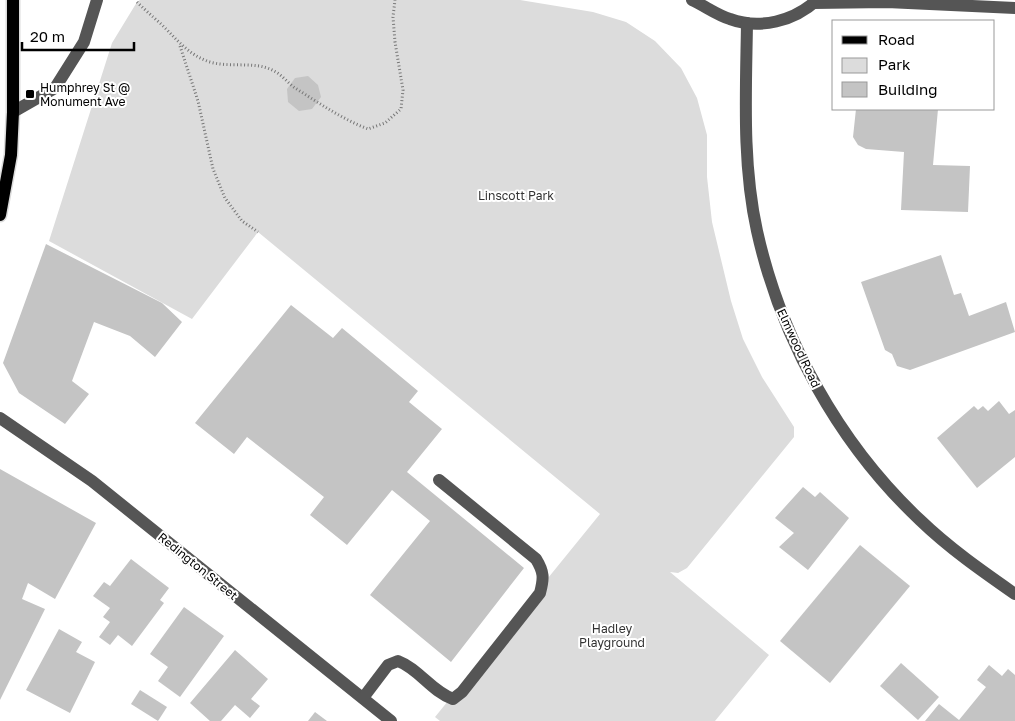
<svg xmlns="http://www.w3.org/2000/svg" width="1015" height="721" font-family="'Golos Text',sans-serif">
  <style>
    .green { fill: #dcdcdc }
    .building { fill: #c4c4c4 }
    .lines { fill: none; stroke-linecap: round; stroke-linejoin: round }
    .major-casing { stroke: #dbdbdb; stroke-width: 15 }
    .path { stroke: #777; stroke-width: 3; stroke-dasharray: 1 2.5; stroke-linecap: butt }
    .minor { stroke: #555; stroke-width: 12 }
    .major { stroke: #000; stroke-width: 12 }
    .poi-dot { fill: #000; stroke: #fff; stroke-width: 2 }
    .labels { text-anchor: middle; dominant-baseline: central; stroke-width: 4; stroke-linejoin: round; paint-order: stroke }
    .poi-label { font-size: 12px; fill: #000; stroke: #fff; text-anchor: start }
    .park-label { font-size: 12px; fill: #333; stroke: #fff }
    .street-label { font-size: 12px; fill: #000; stroke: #fff }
  </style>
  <rect width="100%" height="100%" fill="#fff"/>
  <path class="green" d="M 140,0 L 520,0 L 593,12 L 626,22 L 655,41 L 681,68 L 697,98 L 707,135 L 707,177 L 712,222 L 731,301 L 743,339 L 762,377 L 794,427 L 794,437 L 687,568 L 678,573 L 670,572 L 769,655 L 715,721 L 440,721 L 435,717 L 600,514 L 258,232 L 192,319 L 49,241 L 112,43 L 137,2 Z"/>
  <g class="building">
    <path d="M 308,76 L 318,85 L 321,97 L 312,109 L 299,111 L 288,102 L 287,89 L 295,78 Z"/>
    <path d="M 856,109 L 938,109 L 933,165 L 970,166 L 968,212 L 901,210 L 904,152 L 866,149 L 858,145 L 853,137 Z"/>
    <path d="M 46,244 L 162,303 L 182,322 L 155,357 L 130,336 L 94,322 L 72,381 L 89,394 L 65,424 L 19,393 L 3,363 Z"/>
    <path d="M 941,255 L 954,295 L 961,293 L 969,316 L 1006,302 L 1015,332 L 910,370 L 897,366 L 892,354 L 885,350 L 861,282 Z"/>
    <path d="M 291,305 L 333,338 L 342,328 L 418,391 L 409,402 L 442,429 L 407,472 L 524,568 L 451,662 L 370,595 L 430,521 L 392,490 L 347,545 L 310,515 L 324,497 L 247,437 L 234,454 L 195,423 Z"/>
    <path d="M 999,401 L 1009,414 L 1015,410 L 1015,457 L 977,488 L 937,438 L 974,406 L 978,410 L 983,406 L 988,411 Z"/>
    <path d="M 0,469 L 96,523 L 55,599 L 28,583 L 22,599 L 45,609 L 0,700 Z"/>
    <path d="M 803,487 L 815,497 L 820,492 L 849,518 L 808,570 L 779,547 L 794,533 L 775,518 Z"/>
    <path d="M 860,545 L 910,586 L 830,683 L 780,641 Z"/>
    <path d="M 131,559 L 169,588 L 160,600 L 164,603 L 132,646 L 118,635 L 110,645 L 99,637 L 110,622 L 103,617 L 110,608 L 93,596 L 104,582 L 110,586 Z"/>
    <path d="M 184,607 L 224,636 L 180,697 L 158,681 L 168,667 L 150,654 Z"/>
    <path d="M 59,629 L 82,642 L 76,652 L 95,662 L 70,713 L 26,690 Z"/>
    <path d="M 235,650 L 268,679 L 251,699 L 260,706 L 250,718 L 235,705 L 221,721 L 210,721 L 190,703 Z"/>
    <path d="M 901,663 L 939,697 L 918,720 L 880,686 Z"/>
    <path d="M 989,665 L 1002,676 L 1008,669 L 1015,675 L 1015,721 L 925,721 L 939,704 L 959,720 L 986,687 L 977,680 Z"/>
    <path d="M 140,690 L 167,707 L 158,721 L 131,704 Z"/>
    <path d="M 315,712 L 327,721 L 308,721 Z"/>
  </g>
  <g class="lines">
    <g class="major-casing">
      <path id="major" d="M 0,215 L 11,155 L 13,112 L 13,0"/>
    </g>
    <g class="path">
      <path d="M 137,2 C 144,9 152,16 160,23 C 175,37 186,53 207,61 C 228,69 255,60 274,71 C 282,75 288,83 295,88 C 319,103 342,119 368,129 L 385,123 L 401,109 L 403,90 L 395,42 L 393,17 L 395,0"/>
      <path d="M 180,46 L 198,101 L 213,169 L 225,198 L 242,221 L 258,232"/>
    </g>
    <g class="minor">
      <path d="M 692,0 C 705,6 717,15 730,19 C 760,30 794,21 817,0"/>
      <path d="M 813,3 L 887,2 L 1015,8"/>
      <path d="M 747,23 C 746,92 742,163 757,231 C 781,339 839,444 920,520 C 949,548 982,571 1015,594"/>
      <path d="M 13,112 L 55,88 L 84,42 L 97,0"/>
      <path d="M 0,418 L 92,481 L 391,721"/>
      <path d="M 363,698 L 388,665 L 398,661 C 419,669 431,691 453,699 L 462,692 L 540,593 C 544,578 544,572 536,559 L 439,480"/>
    </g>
    <use href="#major" class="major"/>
  </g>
  <rect class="poi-dot" x="25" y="89" width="10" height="10" rx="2.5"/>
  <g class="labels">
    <g class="poi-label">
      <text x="40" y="87">Humphrey St @<tspan x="40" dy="14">Monument Ave</tspan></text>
    </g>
    <g class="park-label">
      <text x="516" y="195">Linscott Park</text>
      <text x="612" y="628">Hadley<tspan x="612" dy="14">Playground</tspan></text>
    </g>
    <g class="street-label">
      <text transform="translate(799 348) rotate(65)">Elmwood Road</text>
      <text transform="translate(198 566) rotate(39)">Redington Street</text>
    </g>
  </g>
  <rect x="832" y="20" width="162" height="90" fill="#ffffff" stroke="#999999"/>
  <rect x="842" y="36" width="25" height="8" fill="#000000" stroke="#999999"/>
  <text x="878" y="45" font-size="15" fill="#000000">Road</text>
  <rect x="842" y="58" width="25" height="15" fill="#dcdcdc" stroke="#999999"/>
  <text x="878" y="70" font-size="15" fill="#000000">Park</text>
  <rect x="842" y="82" width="25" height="15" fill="#c4c4c4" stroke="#999999"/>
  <text x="878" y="95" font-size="15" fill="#000000">Building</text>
  <path d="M22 42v8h112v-8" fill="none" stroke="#000000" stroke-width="2.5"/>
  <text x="30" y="42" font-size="15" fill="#000000" stroke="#ffffff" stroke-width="4" paint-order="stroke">20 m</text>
</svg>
